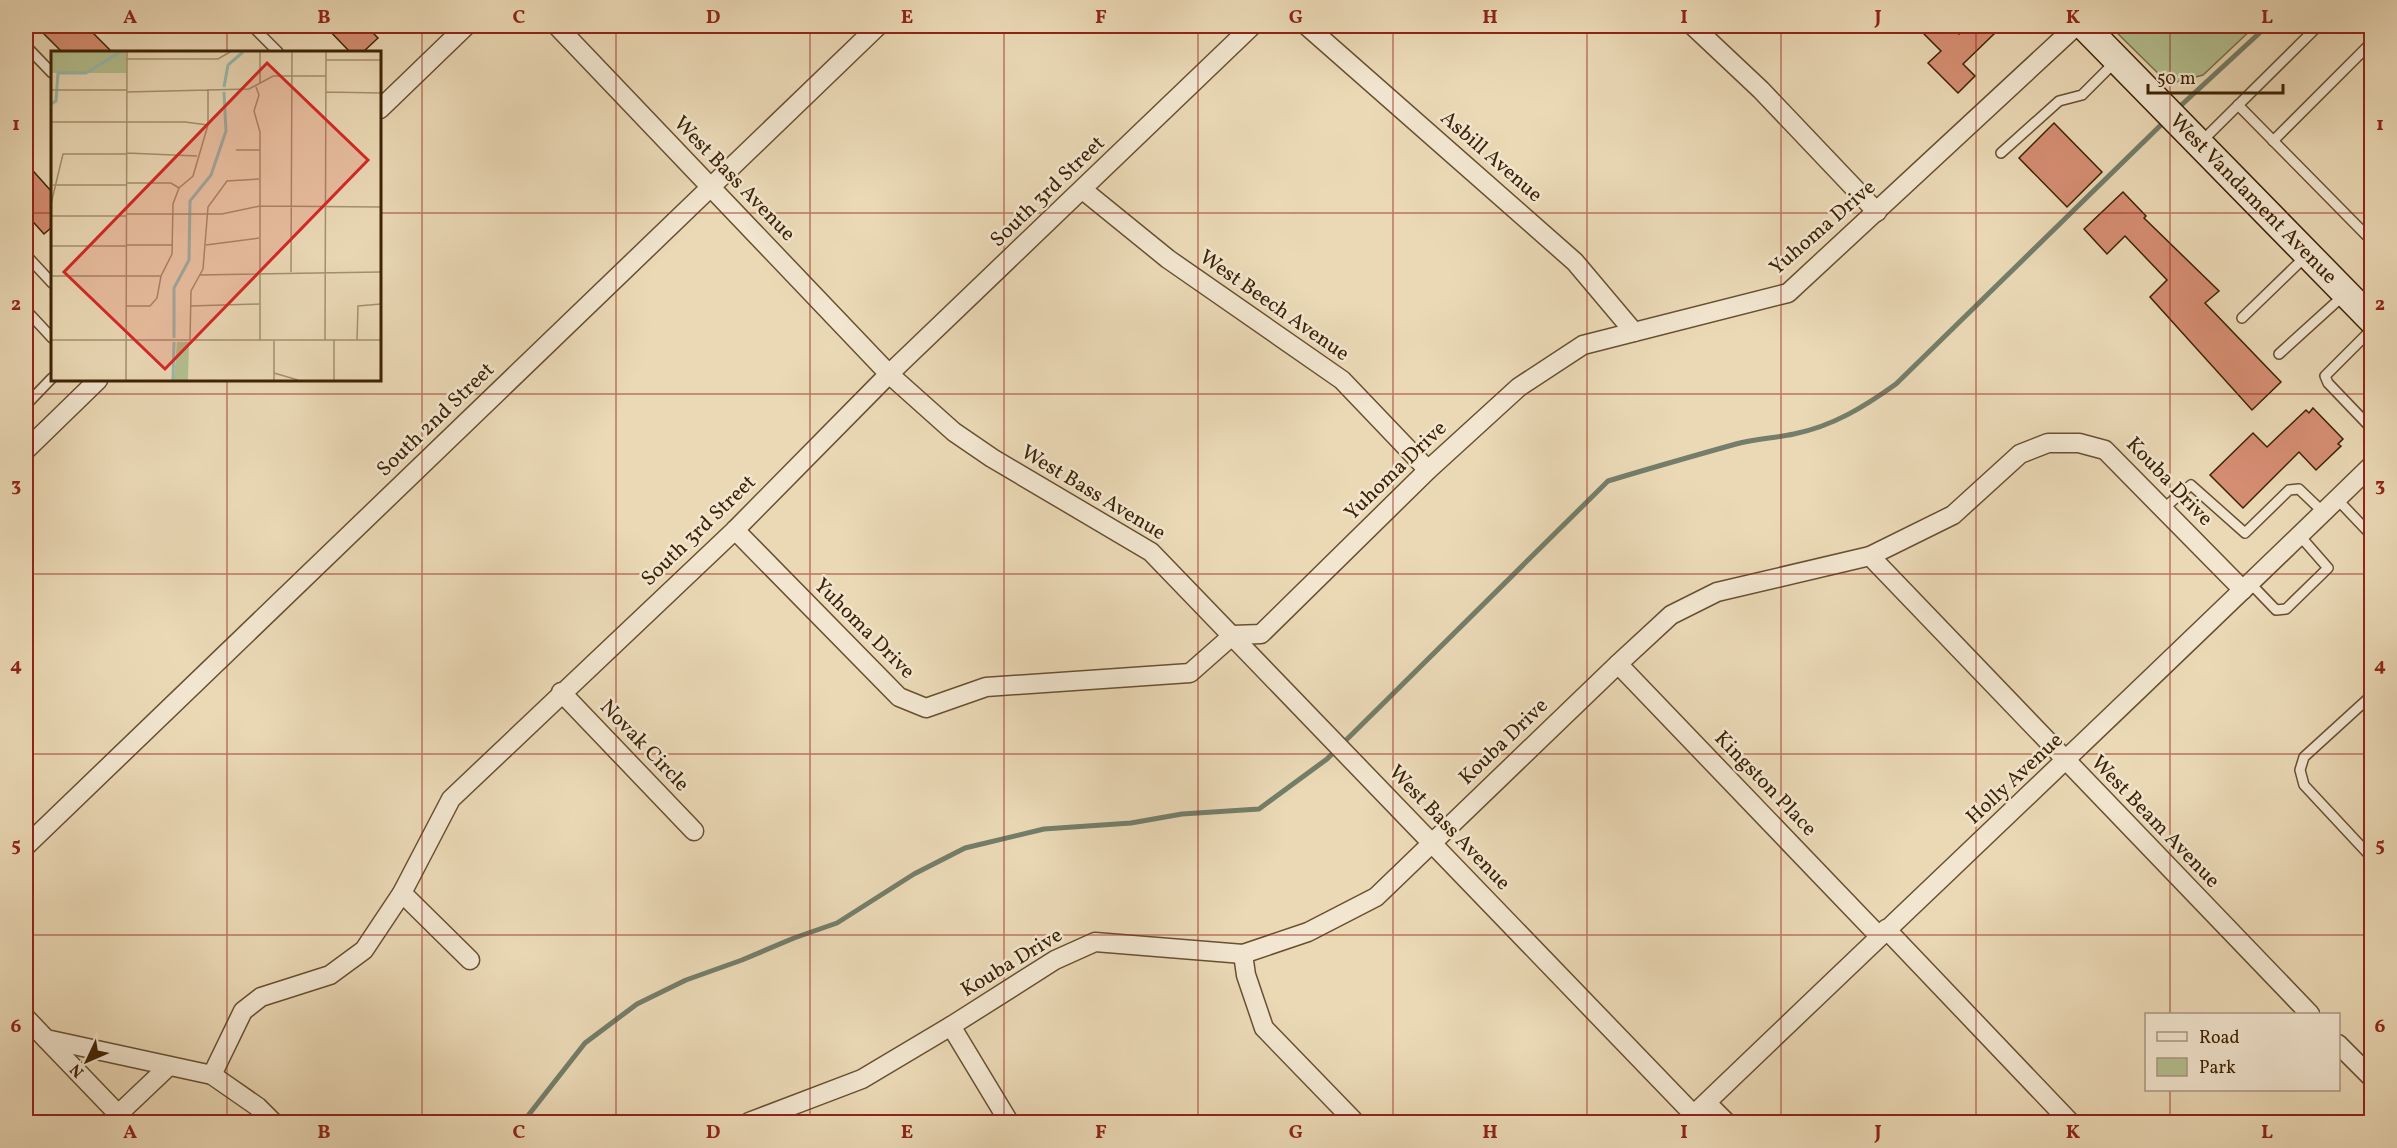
<svg xmlns="http://www.w3.org/2000/svg" width="2397" height="1148" font-family="Vollkorn,serif">
  <style>
    .green { fill: #b4c090; stroke: #78724a; stroke-width: 1.5 }
    .lines { fill: none; stroke-linecap: round; stroke-linejoin: round }
    .stream { stroke: #747e6a; stroke-width: 5 }
    .building { fill: #d68e73; stroke: #3d2305; stroke-width: 1.5 }
    .lane-casing { stroke: #685031; stroke-width: 12 }
    .street-casing { stroke: #685031; stroke-width: 21 }
    .secondary-casing { stroke: #3d2305; stroke-width: 30 }
    .lane { stroke: #f2e6d0; stroke-width: 9 }
    .street { stroke: #f2e6d0; stroke-width: 18 }
    .secondary { stroke: #f2e6d0; stroke-width: 27 }
    .grid { fill: none; stroke: #8f2418; stroke-width: 1.5; stroke-opacity: 0.55 }
    .labels { text-anchor: middle; dominant-baseline: central; stroke-width: 5; stroke-linejoin: round; paint-order: stroke }
    .street-label { font-size: 21px; fill: #3d2305; stroke: #f2e6d0 }
    .inset-river { fill: none; stroke: #98baae; stroke-width: 3 }
    .inset-road { fill: none; stroke: #a5906f; stroke-width: 1.5 }
    .view { fill: #d62828; fill-opacity: 0.15; stroke: #d62828; stroke-width: 3 }
    .inset-edge { fill: none; stroke: #3d2305; stroke-width: 3 }
    .neatline { fill: none; stroke: #8f2418; stroke-width: 2 }
    .grid-label { font-size: 20px; text-anchor: middle; font-weight: bold; fill: #8f2418 }
  </style>
  <rect width="100%" height="100%" fill="#ebd9b6"/>
  <filter id="stains"><feTurbulence type="fractalNoise" baseFrequency=".00333" numOctaves="4"/><feColorMatrix values="0 0 0 0 .2 0 0 0 0 .09 0 0 0 0 .02 0 0 0 .5 -.17"/></filter>
  <radialGradient id="worn" r=".72"><stop offset=".6" stop-color="#630" stop-opacity="0"/><stop offset="1" stop-color="#630" stop-opacity=".3"/></radialGradient>
  <path class="green" d="M 2110,26 L 2255,26 L 2203,75 L 2169,84 Z"/>
  <g class="lines">
    <g class="stream">
      <path d="M 2176,110 L 2267,26"/>
      <path d="M 523,1122 L 585,1043 L 637,1004 L 686,980 L 742,960 L 794,938 L 837,923 L 914,874 L 965,848 L 1044,829 L 1131,823 L 1182,814 L 1259,809 L 1327,759 L 1608,481 C 1651,468 1693,456 1736,444 C 1755,439 1775,438 1794,434 C 1833,426 1864,407 1896,384 L 2165,121"/>
    </g>
  </g>
  <g class="building">
    <path d="M 36,26 L 86,26 L 112,52 L 62,52 Z"/>
    <path d="M 325,26 L 382,26 L 374,34 L 378,38 L 363,52 L 350,52 Z"/>
    <path d="M 1916,26 L 1950,26 L 1959,34 L 1967,26 L 1988,26 L 1995,33 L 1963,64 L 1975,76 L 1958,93 L 1928,63 L 1941,51 Z"/>
    <path d="M 2054,123 L 2102,172 L 2067,207 L 2019,158 Z"/>
    <path d="M 26,163 L 52,192 L 52,227 L 44,234 L 26,214 Z"/>
    <path d="M 2123,192 L 2146,216 L 2144,218 L 2219,291 L 2205,303 L 2281,382 L 2252,410 L 2150,297 L 2167,280 L 2125,236 L 2107,254 L 2084,229 Z"/>
    <path d="M 2313,408 L 2343,439 L 2338,444 L 2341,446 L 2316,470 L 2299,452 L 2243,508 L 2210,475 L 2253,433 L 2267,447 L 2306,410 L 2309,413 Z"/>
  </g>
  <g class="lines">
    <g class="lane-casing">
      <g id="lane">
        <path d="M 252,26 L 278,52"/>
        <path d="M 26,46 L 52,73"/>
        <path d="M 2238,105 L 2372,241"/>
        <path d="M 2273,141 L 2372,42"/>
        <path d="M 2201,142 L 2318,26"/>
        <path d="M 2001,153 L 2059,101 L 2082,95 L 2116,61"/>
        <path d="M 26,255 L 52,283"/>
        <path d="M 26,310 L 52,338"/>
        <path d="M 2242,318 L 2306,256"/>
        <path d="M 2372,329 L 2325,376 L 2328,383 L 2372,429"/>
        <path d="M 2279,354 L 2344,295"/>
        <path d="M 26,405 L 52,378"/>
        <path d="M 2337,499 L 2372,536"/>
        <path d="M 2163,509 L 2191,485 L 2245,533 L 2289,490 L 2299,489 L 2323,512"/>
        <path d="M 2250,583 L 2276,610 L 2286,609 L 2328,568 L 2300,536"/>
        <path d="M 2372,695 L 2304,757 L 2300,770 L 2304,785 L 2372,858"/>
      </g>
    </g>
    <g class="street-casing">
      <g id="street">
        <path d="M 557,26 L 889,374 L 954,432 L 992,458 L 1151,552 L 1694,1115"/>
        <path d="M 1307,26 L 1575,262 L 1634,332"/>
        <path d="M 1693,26 L 1761,90 L 1877,212"/>
        <path d="M 380,109 L 466,26"/>
        <path d="M 1083,190 L 1168,259 L 1342,380 L 1428,470"/>
        <path d="M 26,450 L 98,380"/>
        <path d="M 735,530 L 899,697 L 926,708 L 986,687 L 1190,673 L 1233,635 L 1261,634 L 1428,470 L 1519,387 L 1583,345 L 1788,293 L 2076,26"/>
        <path d="M 1870,556 L 2310,1014"/>
        <path d="M 1618,664 L 1879,936"/>
        <path d="M 561,692 L 694,831"/>
        <path d="M 26,846 L 878,26"/>
        <path d="M 402,893 L 470,960"/>
        <path d="M 1886,929 L 2070,1122"/>
        <path d="M 1243,954 L 1246,975 L 1264,1028 L 1355,1122"/>
        <path d="M 26,1018 L 46,1039 L 212,1075 L 258,1107 L 273,1122"/>
        <path d="M 951,1026 L 1009,1122"/>
        <path d="M 46,1039 L 119,1115"/>
        <path d="M 2338,1044 L 2372,1078"/>
        <path d="M 212,1075 L 243,1011 L 261,997 L 330,975 L 364,950 L 402,893 L 451,799 L 735,530 L 889,374 L 1252,26"/>
        <path d="M 1707,1103 L 1726,1122"/>
        <path d="M 110,1122 L 169,1066"/>
        <path d="M 749,1122 L 862,1079 L 951,1026 L 1055,960 L 1095,942 L 1243,954 L 1308,932 L 1376,897 L 1618,664 L 1671,615 L 1717,592 L 1870,556 L 1953,515 L 2020,454 L 2048,443 L 2079,443 L 2105,450 L 2243,590"/>
        <path d="M 1686,1122 C 1914,903 2145,686 2372,465"/>
      </g>
    </g>
    <g class="secondary-casing">
      <g id="secondary">
        <path id="s1" d="M 2084,26 L 2372,320"/>
      </g>
    </g>
    <use href="#lane" class="lane"/>
    <use href="#street" class="street"/>
    <use href="#secondary" class="secondary"/>
  </g>
  <path class="grid" d="M 227,26 L 227,52M 422,26 L 422,1122M 616,26 L 616,1122M 810,26 L 810,1122M 1004,26 L 1004,1122M 1198,26 L 1198,1122M 1393,26 L 1393,1122M 1587,26 L 1587,1122M 1781,26 L 1781,1122M 1976,26 L 1976,1122M 2170,26 L 2170,1014M 26,213 L 52,213M 380,213 L 2372,213M 227,380 L 227,1122M 26,394 L 2372,394M 26,574 L 2372,574M 26,754 L 2372,754M 26,935 L 2372,935M 2170,1090 L 2170,1122"/>
  <g class="labels">
    <g class="street-label">
      <text transform="translate(1491 157) rotate(41)">Asbill Avenue</text>
      <text transform="translate(734 179) rotate(46)">West Bass Avenue</text>
      <text transform="translate(1048 192) rotate(-44)">South 3rd Street</text>
      <text stroke="none"><textPath href="#s1" startOffset="242">West Vandament Avenue</textPath></text>
      <text transform="translate(1823 228) rotate(-41)">Yuhoma Drive</text>
      <text transform="translate(1274 306) rotate(35)">West Beech Avenue</text>
      <text transform="translate(436 420) rotate(-44)">South 2nd Street</text>
      <text transform="translate(1396 471) rotate(-44)">Yuhoma Drive</text>
      <text transform="translate(2169 482) rotate(46)">Kouba Drive</text>
      <text transform="translate(1093 493) rotate(31)">West Bass Avenue</text>
      <text transform="translate(699 531) rotate(-44)">South 3rd Street</text>
      <text transform="translate(864 629) rotate(45)">Yuhoma Drive</text>
      <text transform="translate(1504 742) rotate(-44)">Kouba Drive</text>
      <text transform="translate(644 746) rotate(46)">Novak Circle</text>
      <text transform="translate(2015 779) rotate(-43)">Holly Avenue</text>
      <text transform="translate(1765 784) rotate(46)">Kingston Place</text>
      <text transform="translate(2155 822) rotate(46)">West Beam Avenue</text>
      <text transform="translate(1449 828) rotate(46)">West Bass Avenue</text>
      <text transform="translate(1012 963) rotate(-31)">Kouba Drive</text>
    </g>
  </g>
  <g transform="translate(51 51)">
    <rect width="330" height="330" fill="#ebd9b6"/>
    <path d="M 0,1 L 75,1 L 75,22 L 0,22 ZM 126,291 L 138,291 L 137,329 L 123,329 Z" fill="#b4c090"/>
    <path class="inset-river" d="M 173,36 L 177,14 L 192,1M 0,53 L 5,50 L 7,22 L 35,22 L 69,1M 123,287 L 123,237 L 138,209 L 139,150 L 160,124 L 175,80 L 173,41M 122,329 L 123,291"/>
    <path class="inset-road" d="M 76,8 L 167,8 L 179,1M 275,9 L 330,9M 209,33 L 209,1M 205,36 L 208,44 L 203,60 L 209,81 L 209,289M 0,39 L 76,39M 76,41 L 198,38 L 222,25 L 275,25M 275,41 L 330,42M 0,71 L 134,71 L 157,74M 185,99 L 209,99M 76,102 L 146,105M 76,132 L 120,132 L 128,137M 2,134 L 76,134M 0,153 L 12,103 L 76,103M 76,163 L 171,163 L 209,155 L 330,156M 0,165 L 76,165M 76,194 L 122,194M 155,194 L 208,187M 0,195 L 76,195M 240,221 L 241,1M 149,224 L 330,221M 0,225 L 110,225M 75,255 L 99,255 L 106,247 L 110,225 L 121,203 L 122,153 L 128,137 L 142,125 L 157,74 L 157,38M 139,255 L 208,253M 0,289 L 330,289M 139,289 L 140,240 L 152,218 L 157,156 L 176,130 L 208,128M 274,289 L 275,1M 306,289 L 307,255 L 330,253M 223,290 L 223,329M 223,322 L 247,329M 75,329 L 76,1M 283,329 L 283,289"/>
    <path class="view" d="M 216,12 L 317,109 L 114,318 L 13,221 Z"/>
    <rect width="330" height="330" class="inset-edge"/>
  </g>
  <rect width="2397" height="1148" fill="none" stroke="#ebd9b6" stroke-width="66"/>
  <rect x="2145" y="1013" width="195" height="78" fill="#f2e6d0" stroke="#aa987f" stroke-width="1.5"/>
  <rect x="2157" y="1032" width="30" height="9" fill="#f2e6d0" stroke="#aa987f" stroke-width="1.5"/>
  <text x="2199" y="1043" font-size="18" fill="#3d2305">Road</text>
  <rect x="2157" y="1058" width="30" height="18" fill="#b4c090" stroke="#aa987f" stroke-width="1.5"/>
  <text x="2199" y="1073" font-size="18" fill="#3d2305">Park</text>
  <g transform="translate(87 1061) rotate(226)" stroke="#f2e6d0" stroke-width="4.5" paint-order="stroke">
  <path d="M0-4.5L10 22L0 15L-10 22Z" fill="#3d2305"/>
  <text y="-9" font-size="16" font-weight="bold" text-anchor="middle" fill="#3d2305">N</text>
  </g>
  <path d="M2148 84v9h135v-9" fill="none" stroke="#3d2305" stroke-width="3"/>
  <text x="2157" y="84" font-size="18" fill="#3d2305" stroke="#f2e6d0" stroke-width="4.5" paint-order="stroke">50 m</text>
  <rect x="33" y="33" width="2331" height="1082" class="neatline"/>
  <g class="grid-label">
    <text x="130" y="23">A</text>
    <text x="324" y="23">B</text>
    <text x="519" y="23">C</text>
    <text x="713" y="23">D</text>
    <text x="907" y="23">E</text>
    <text x="1101" y="23">F</text>
    <text x="1296" y="23">G</text>
    <text x="1490" y="23">H</text>
    <text x="1684" y="23">I</text>
    <text x="1878" y="23">J</text>
    <text x="2073" y="23">K</text>
    <text x="2267" y="23">L</text>
    <text x="16" y="130">1</text>
    <text x="2380" y="130">1</text>
    <text x="16" y="310">2</text>
    <text x="2380" y="310">2</text>
    <text x="16" y="491">3</text>
    <text x="2380" y="491">3</text>
    <text x="16" y="671">4</text>
    <text x="2380" y="671">4</text>
    <text x="16" y="851">5</text>
    <text x="2380" y="851">5</text>
    <text x="16" y="1032">6</text>
    <text x="2380" y="1032">6</text>
    <text x="130" y="1138">A</text>
    <text x="324" y="1138">B</text>
    <text x="519" y="1138">C</text>
    <text x="713" y="1138">D</text>
    <text x="907" y="1138">E</text>
    <text x="1101" y="1138">F</text>
    <text x="1296" y="1138">G</text>
    <text x="1490" y="1138">H</text>
    <text x="1684" y="1138">I</text>
    <text x="1878" y="1138">J</text>
    <text x="2073" y="1138">K</text>
    <text x="2267" y="1138">L</text>
  </g>
  <rect width="100%" height="100%" filter="url(#stains)"/>
  <rect width="100%" height="100%" fill="url(#worn)"/>
</svg>
